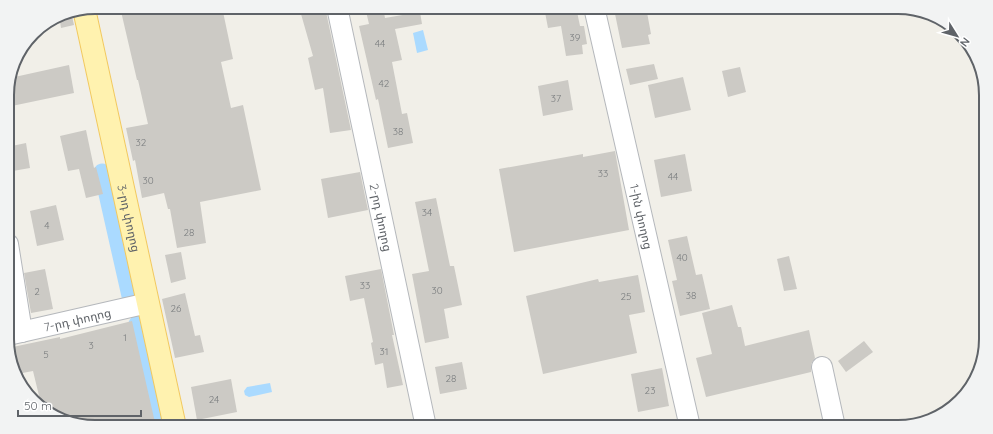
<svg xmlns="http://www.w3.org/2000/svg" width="993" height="434" font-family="Quicksand,'Noto Sans Armenian',sans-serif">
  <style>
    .water { fill: #aadaff }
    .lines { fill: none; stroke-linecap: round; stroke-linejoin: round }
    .canal { stroke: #aadaff; stroke-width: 17 }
    .building { fill: #cccac5 }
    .minor-casing { stroke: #b5b8bc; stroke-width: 22 }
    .major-casing { stroke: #f2c960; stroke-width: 24 }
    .minor { stroke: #fff; stroke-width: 20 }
    .major { stroke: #fff2af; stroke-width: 22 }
    .labels { text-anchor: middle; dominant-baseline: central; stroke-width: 3; stroke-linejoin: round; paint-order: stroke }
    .number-label { font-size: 10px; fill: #7a7d7f }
    .street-label { font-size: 12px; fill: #5f6368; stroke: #fff }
    .rim { fill: none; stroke: #5f6368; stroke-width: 2 }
  </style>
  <rect width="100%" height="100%" fill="#f1efe8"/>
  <g class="water">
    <path d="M 423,30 L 428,50 L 417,53 L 413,33 Z"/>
    <path d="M 270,383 L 272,392 L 249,397 L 245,395 L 244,391 L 247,387 Z"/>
  </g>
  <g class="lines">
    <g class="canal">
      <path d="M 102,172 L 130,296"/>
      <path d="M 137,324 L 159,427"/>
    </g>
  </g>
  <g class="building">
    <path d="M 120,7 L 222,7 L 233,59 L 221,62 L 231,108 L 243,105 L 261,190 L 200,202 L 206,243 L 177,248 L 170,209 L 168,209 L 164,193 L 142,198 L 135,160 L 133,161 L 126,128 L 148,124 L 138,80 L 137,80 Z"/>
    <path d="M 299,7 L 325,7 L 351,130 L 330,133 L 323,88 L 315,90 L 308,58 L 313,56 Z"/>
    <path d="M 365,7 L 383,7 L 385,18 L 420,12 L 422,24 L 395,29 L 402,60 L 392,62 L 402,114 L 407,113 L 413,143 L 388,148 L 378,99 L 376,100 L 359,26 L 369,24 Z"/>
    <path d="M 544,7 L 576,7 L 580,26 L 584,26 L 587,44 L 582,45 L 583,54 L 566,56 L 561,26 L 548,28 Z"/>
    <path d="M 623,7 L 646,7 L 651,34 L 648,35 L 650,44 L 622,48 L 614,9 Z"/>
    <path d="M 71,12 L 74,25 L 61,28 L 59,15 Z"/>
    <path d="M 654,64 L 658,79 L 630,85 L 626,69 Z"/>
    <path d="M 69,65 L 74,93 L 7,107 L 7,89 L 10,78 Z"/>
    <path d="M 740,67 L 746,92 L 728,97 L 722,71 Z"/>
    <path d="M 683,77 L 691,110 L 655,118 L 648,85 Z"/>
    <path d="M 568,80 L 573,110 L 543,116 L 538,86 Z"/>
    <path d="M 86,130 L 94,168 L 96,167 L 103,194 L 86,198 L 79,169 L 68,171 L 60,136 Z"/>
    <path d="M 26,143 L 30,168 L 7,172 L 7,147 Z"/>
    <path d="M 615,151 L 629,230 L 514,252 L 499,169 L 583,154 L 583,157 Z"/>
    <path d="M 685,154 L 692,191 L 661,197 L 654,160 Z"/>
    <path d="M 360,172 L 368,210 L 328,218 L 321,179 Z"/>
    <path d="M 436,198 L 450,266 L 454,266 L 462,305 L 444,309 L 449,338 L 425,343 L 412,274 L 429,271 L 415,202 Z"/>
    <path d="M 56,205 L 64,240 L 37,246 L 30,211 Z"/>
    <path d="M 687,236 L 696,275 L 702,274 L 710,309 L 680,316 L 672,281 L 677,280 L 668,240 Z"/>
    <path d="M 181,252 L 186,279 L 171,283 L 165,255 Z"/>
    <path d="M 789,256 L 797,289 L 784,291 L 777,259 Z"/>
    <path d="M 45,269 L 53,309 L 31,313 L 24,273 Z"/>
    <path d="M 381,269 L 394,335 L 392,335 L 403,385 L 387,388 L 383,363 L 375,365 L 371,343 L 373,342 L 364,298 L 350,301 L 345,276 Z"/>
    <path d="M 638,275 L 645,312 L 629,315 L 637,353 L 543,374 L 526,296 L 598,279 L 599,282 Z"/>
    <path d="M 185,293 L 195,336 L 200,335 L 204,352 L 175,358 L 162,299 Z"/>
    <path d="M 732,305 L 738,327 L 741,327 L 745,346 L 809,330 L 815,358 L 811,364 L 811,372 L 706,397 L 696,358 L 712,354 L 702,313 Z"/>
    <path d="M 132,321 L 156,427 L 95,427 L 62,420 L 41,404 L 33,371 L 17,374 L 8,351 L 8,348 L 60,337 L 60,339 Z"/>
    <path d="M 864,341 L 873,352 L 846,372 L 838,361 Z"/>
    <path d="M 462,362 L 467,389 L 440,394 L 435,367 Z"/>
    <path d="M 662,368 L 669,406 L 638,412 L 631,374 Z"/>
    <path d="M 231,379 L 237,412 L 197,420 L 191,387 Z"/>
  </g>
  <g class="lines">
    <g class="minor-casing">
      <g id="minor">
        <path id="s1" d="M 337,7 L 426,427"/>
        <path id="s2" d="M 594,7 L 690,427"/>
        <path d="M 8,244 L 22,332"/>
        <path id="s3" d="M 8,335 L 148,303"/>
        <path d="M 822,367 L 835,427"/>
      </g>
    </g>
    <g class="major-casing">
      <g id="major">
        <path id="s4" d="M 84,9 L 175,427"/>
      </g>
    </g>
    <use href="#minor" class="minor"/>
    <use href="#major" class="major"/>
  </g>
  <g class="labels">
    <g class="number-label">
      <text x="575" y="37">39</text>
      <text x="380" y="43">44</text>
      <text x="384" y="83">42</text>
      <text x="556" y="98">37</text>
      <text x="398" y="131">38</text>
      <text x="141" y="142">32</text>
      <text x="603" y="173">33</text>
      <text x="673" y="176">44</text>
      <text x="148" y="180">30</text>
      <text x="427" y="212">34</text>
      <text x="47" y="225">4</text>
      <text x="189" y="232">28</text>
      <text x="682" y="257">40</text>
      <text x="365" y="285">33</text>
      <text x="437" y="290">30</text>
      <text x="37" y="291">2</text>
      <text x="691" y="295">38</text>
      <text x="626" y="296">25</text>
      <text x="176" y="308">26</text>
      <text x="125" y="337">1</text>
      <text x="91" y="345">3</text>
      <text x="384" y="351">31</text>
      <text x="46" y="354">5</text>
      <text x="451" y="378">28</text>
      <text x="650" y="390">23</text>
      <text x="214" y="399">24</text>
    </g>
    <g class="street-label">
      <text stroke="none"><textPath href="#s1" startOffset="215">2-րդ փողոց</textPath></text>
      <text stroke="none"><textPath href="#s2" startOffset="215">1-ին փողոց</textPath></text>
      <text stroke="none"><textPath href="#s4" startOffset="214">3-րդ փողոց</textPath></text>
      <text stroke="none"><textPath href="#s3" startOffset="71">7-րդ փողոց</textPath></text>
    </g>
  </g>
  <path d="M0 0H993V434H0ZM95 14H898A81 81 0 0 1 979 95V339A81 81 0 0 1 898 420H95A81 81 0 0 1 14 339V95A81 81 0 0 1 95 14Z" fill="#f2f3f3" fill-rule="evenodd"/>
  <path class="rim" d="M95 14H898A81 81 0 0 1 979 95V339A81 81 0 0 1 898 420H95A81 81 0 0 1 14 339V95A81 81 0 0 1 95 14Z"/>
  <g transform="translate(957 36) rotate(127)" stroke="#ffffff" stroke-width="3" paint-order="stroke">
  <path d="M0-3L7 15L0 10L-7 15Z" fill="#5f6368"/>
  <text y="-6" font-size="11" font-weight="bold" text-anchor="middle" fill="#5f6368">N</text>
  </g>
  <path d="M18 410v6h123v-6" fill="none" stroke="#5f6368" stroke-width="2"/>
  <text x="24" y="410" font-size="12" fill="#5f6368" stroke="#ffffff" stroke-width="3" paint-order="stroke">50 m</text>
</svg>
